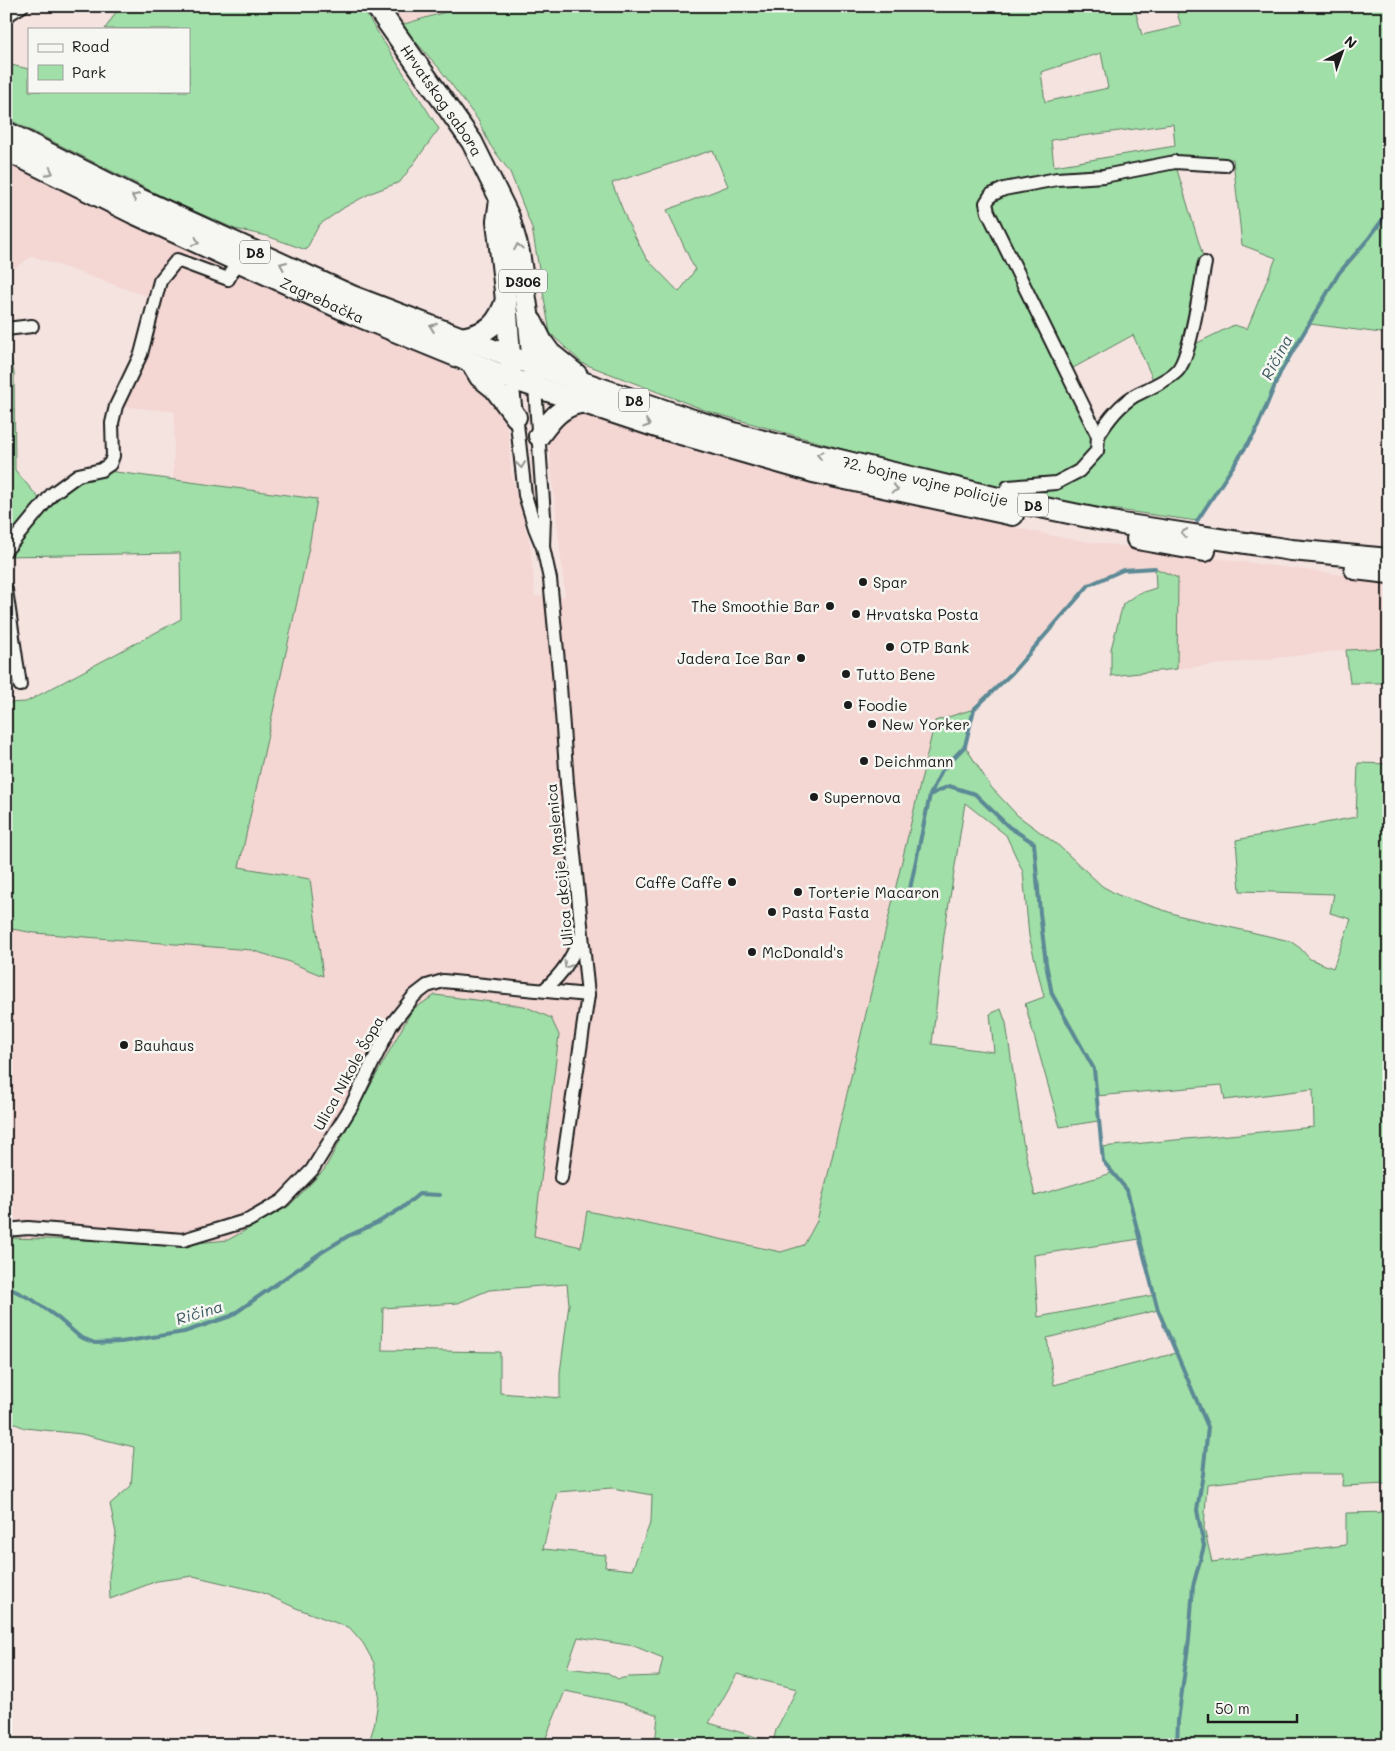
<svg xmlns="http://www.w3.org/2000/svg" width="1395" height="1751" font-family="Mali,sans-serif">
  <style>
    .built { fill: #f4d6d3 }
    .green { fill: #a0dfa7; stroke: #5e7e62; fill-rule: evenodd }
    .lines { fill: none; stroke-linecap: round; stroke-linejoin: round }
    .stream { stroke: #5c8995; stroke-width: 4 }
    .street-casing { stroke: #1c1c1c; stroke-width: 16 }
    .primary-casing { stroke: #1c1c1c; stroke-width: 24 }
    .street { stroke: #f6f6f2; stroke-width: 12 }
    .primary { stroke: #f6f6f2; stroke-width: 20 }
    .oneway { stroke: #949492 }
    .poi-dot { fill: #1c1c1c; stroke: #f6f6f2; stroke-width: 2 }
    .labels { text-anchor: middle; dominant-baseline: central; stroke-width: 5; stroke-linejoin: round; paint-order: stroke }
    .shield { fill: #f6f6f2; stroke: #5d5d5c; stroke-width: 1 }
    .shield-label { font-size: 14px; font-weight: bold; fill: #1c1c1c }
    .street-label { font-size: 15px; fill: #1c1c1c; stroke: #f6f6f2 }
    .poi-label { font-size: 15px; fill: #1c1c1c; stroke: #f6f6f2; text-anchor: start }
    .water-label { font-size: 16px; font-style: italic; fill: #415c63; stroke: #f6f6f2 }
  </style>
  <rect width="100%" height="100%" fill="#f5e3e0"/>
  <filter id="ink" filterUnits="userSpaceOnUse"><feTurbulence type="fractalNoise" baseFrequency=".02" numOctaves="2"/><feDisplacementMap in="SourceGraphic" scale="10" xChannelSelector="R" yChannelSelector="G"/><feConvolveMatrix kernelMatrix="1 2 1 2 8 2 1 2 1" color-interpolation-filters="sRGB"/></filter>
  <g filter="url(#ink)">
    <g class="built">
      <path d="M 383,6 L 466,6 L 401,25 Z"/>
      <path d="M 6,150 L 322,306 L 460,372 L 499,405 L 508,432 L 511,473 L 530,544 L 535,596 L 565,596 L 548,437 L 567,416 L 582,414 L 689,450 L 882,499 L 1068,539 L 1389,581 L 1389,648 L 1346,650 L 1177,669 L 1178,579 L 1155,568 L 1123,570 L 1089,585 L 974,709 L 935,721 L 817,1222 L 804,1245 L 781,1252 L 587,1211 L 582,1247 L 534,1236 L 559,1035 L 359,1107 L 324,1170 L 289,1206 L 228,1240 L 196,1243 L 6,1239 L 6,928 L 35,933 L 251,950 L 287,961 L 323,976 L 310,880 L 238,867 L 309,547 L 317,499 L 173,479 L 175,413 L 172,411 L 116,406 L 155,299 L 32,256 L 6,274 Z"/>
    </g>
    <g class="green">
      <path d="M 120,6 L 361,6 L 439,129 L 400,182 L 371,193 L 345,207 L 319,225 L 306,250 L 267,236 L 235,229 L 165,198 L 6,118 L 6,64 L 29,69 L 29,91 L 189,91 L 189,29 L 105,29 Z"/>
      <path d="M 466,6 L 1134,6 L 1142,35 L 1181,26 L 1175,6 L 1389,6 L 1389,334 L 1310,324 L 1280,373 L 1255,433 L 1197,521 L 1039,499 L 904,466 L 710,412 L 582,363 L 550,333 L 532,228 L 510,172 L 490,145 L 478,120 L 439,68 L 401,25 ZM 1101,53 L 1108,88 L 1045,102 L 1041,72 ZM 1173,124 L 1175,146 L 1054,166 L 1051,140 ZM 713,150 L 728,186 L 667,210 L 695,270 L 679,292 L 646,258 L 628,223 L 612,183 ZM 1233,159 L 1242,245 L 1276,258 L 1247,329 L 1234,325 L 1189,347 L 1205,263 L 1175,163 ZM 1133,335 L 1155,384 L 1131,398 L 1098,436 L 1066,372 Z"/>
      <path d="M 6,335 L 14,373 L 15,470 L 43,503 L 52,494 L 101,470 L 317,499 L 309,547 L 239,867 L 310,879 L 323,976 L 287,961 L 251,950 L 35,933 L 6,928 L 6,703 L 26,702 L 181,619 L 180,553 L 6,556 Z"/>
      <path d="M 1155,568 L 1178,578 L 1177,669 L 1111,676 L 1111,649 L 1123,604 L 1137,594 L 1156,588 Z"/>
      <path d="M 1389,648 L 1389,683 L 1350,683 L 1346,650 Z"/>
      <path d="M 974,709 L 965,746 L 991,787 L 1017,815 L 1059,846 L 1102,886 L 1118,895 L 1181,916 L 1290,941 L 1300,948 L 1310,959 L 1333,968 L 1351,919 L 1330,913 L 1334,894 L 1240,891 L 1236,840 L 1356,817 L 1358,763 L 1389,764 L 1389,1484 L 1342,1486 L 1343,1474 L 1293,1474 L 1207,1484 L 1204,1528 L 1212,1562 L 1346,1545 L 1346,1513 L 1389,1512 L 1389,1745 L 655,1745 L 658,1715 L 623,1703 L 565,1691 L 543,1745 L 368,1745 L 374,1726 L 379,1695 L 374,1663 L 363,1643 L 350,1628 L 296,1608 L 261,1592 L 193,1576 L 157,1581 L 110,1599 L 109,1576 L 116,1533 L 110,1504 L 131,1486 L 134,1447 L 81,1434 L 25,1428 L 6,1420 L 6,1259 L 8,1238 L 196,1243 L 228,1240 L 289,1206 L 324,1170 L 412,1010 L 435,995 L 524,1006 L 551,1018 L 559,1035 L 534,1236 L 581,1247 L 587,1211 L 781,1252 L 804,1245 L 817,1221 L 935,721 ZM 965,803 L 1006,835 L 1023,872 L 1029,936 L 1044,997 L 1025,1004 L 1060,1127 L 1098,1121 L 1096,1096 L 1222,1085 L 1225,1100 L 1313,1089 L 1314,1127 L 1101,1147 L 1103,1161 L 1112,1173 L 1035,1196 L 1023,1142 L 1006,1023 L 1001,1009 L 990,1014 L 994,1052 L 932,1044 L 944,935 ZM 1140,1239 L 1154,1295 L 1038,1317 L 1034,1255 ZM 567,1284 L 569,1304 L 560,1373 L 560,1398 L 500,1393 L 500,1352 L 382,1350 L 383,1308 L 458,1303 L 489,1290 ZM 1158,1310 L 1176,1353 L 1054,1385 L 1047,1338 ZM 612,1488 L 652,1495 L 651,1521 L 632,1570 L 605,1567 L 606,1555 L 543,1549 L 557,1492 ZM 578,1637 L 634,1646 L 663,1658 L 659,1676 L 629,1677 L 618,1679 L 608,1673 L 567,1668 ZM 737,1674 L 797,1689 L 776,1730 L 773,1742 L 709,1723 Z"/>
    </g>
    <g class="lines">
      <g class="stream">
        <path d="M 1197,521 L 1255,433 L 1280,373 L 1339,273 L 1369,238 L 1389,211"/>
        <path d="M 930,795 L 949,786 L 975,794 L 1009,827 L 1034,843 L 1040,913 L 1046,964 L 1052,994 L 1094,1069 L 1103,1161 L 1127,1190 L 1158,1310 L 1208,1427 L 1203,1474 L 1197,1510 L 1204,1546 L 1193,1586 L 1189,1639 L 1178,1721 L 1177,1745"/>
        <path d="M 908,898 L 930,795 L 942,770 L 965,746 L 974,709 L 1012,673 L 1089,585 L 1123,570 L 1155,568"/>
        <path d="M 6,1289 L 13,1290 L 33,1300 L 58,1318 L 80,1337 L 95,1343 L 121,1342 L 184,1332 L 231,1316 L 322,1252 L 348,1236 L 377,1223 L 402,1208 L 419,1194 L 440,1195"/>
      </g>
      <g class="street-casing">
        <g id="street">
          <path d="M 6,16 L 22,6"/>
          <path d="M 6,329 L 32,326"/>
          <path d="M 512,379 L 525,495 L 535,528 L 542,545"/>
          <path d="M 535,387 L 544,516 L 543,547 L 550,579 L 559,672 L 567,783 L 588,995 L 561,1178"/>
          <path d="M 1098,436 C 1107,421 1118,406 1134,396 C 1145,390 1169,380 1177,371 C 1191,357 1200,286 1205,263"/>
          <path d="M 1002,499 L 1008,487 L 1056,483 L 1079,471 L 1097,451 L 1098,436 L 988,212 L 986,203 L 991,195 L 1004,189 L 1057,179 L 1104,176 L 1175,162 L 1225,165"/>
          <path d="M 6,550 L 52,494 L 78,475 L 101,470 L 110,464 L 113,456 L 112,423 L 116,406 L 141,354 L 160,281 L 177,260 L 228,279 L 238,261"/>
          <path d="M 6,590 L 20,685"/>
          <path d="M 544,990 C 564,972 570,961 581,937"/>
          <path d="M 6,1230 L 28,1228 L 183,1240 L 249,1220 L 282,1201 L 312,1170 L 351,1107 L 391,1025 L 414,996 L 427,986 L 443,981 L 588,995"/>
        </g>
      </g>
      <g class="primary-casing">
        <g id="primary">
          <path id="s1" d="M 376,6 L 472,142 L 509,217 L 519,252 L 528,313 L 534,375"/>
          <path id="s2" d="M 6,132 L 133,196 L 352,296 L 533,365 L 684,417 L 737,434 L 802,451 L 1002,499 L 1122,524 L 1291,550 L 1389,559"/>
          <path id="s3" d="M 6,150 L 133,213 L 353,314 L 512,379 L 663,429 L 760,457 L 813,472 L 1013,515"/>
          <path d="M 500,200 L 497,221 L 506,300 L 511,369"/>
          <path d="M 532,322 L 542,342 L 550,353 L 577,375"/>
          <path d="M 462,338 C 488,333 498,325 506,300"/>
          <path d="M 474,367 L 480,377 L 495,389 L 516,417"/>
          <path d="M 539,436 C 551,420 560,407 580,403"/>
          <path d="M 1137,539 L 1205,551"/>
          <path d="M 1355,569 L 1389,573"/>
        </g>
      </g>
      <use href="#street" class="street"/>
      <use href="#primary" class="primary"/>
    </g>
    <defs><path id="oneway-chevron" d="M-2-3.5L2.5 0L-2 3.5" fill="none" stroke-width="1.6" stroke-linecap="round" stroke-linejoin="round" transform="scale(1.25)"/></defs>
    <g class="oneway">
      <use href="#oneway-chevron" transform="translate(50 172) rotate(27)"/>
      <use href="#oneway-chevron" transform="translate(135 197) rotate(-155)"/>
      <use href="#oneway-chevron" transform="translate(196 242) rotate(25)"/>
      <use href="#oneway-chevron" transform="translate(518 247) rotate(-101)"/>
      <use href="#oneway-chevron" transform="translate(283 265) rotate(-156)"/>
      <use href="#oneway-chevron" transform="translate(433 327) rotate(-159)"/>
      <use href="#oneway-chevron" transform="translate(647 424) rotate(18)"/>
      <use href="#oneway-chevron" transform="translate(820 455) rotate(-167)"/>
      <use href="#oneway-chevron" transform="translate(521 465) rotate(84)"/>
      <use href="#oneway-chevron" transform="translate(895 489) rotate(13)"/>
      <use href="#oneway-chevron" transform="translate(1184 533) rotate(-171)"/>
      <use href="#oneway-chevron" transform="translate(567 965) rotate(122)"/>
    </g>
  </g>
  <g class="poi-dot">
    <circle cx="863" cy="582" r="5"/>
    <circle cx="830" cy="606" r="5"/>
    <circle cx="856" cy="614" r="5"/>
    <circle cx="890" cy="647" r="5"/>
    <circle cx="801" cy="658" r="5"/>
    <circle cx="846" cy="674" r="5"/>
    <circle cx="848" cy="705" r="5"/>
    <circle cx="872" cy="724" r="5"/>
    <circle cx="864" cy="761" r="5"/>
    <circle cx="814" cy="797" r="5"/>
    <circle cx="732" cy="882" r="5"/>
    <circle cx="798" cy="892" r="5"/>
    <circle cx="772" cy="912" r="5"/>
    <circle cx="752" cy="952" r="5"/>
    <circle cx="124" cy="1045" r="5"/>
  </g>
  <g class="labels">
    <g class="shield">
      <rect x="240" y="240.5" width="30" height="23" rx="4"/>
      <rect x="499" y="269.5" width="48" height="23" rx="4"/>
      <rect x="619" y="388.5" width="30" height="23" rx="4"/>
      <rect x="1018" y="493.5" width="30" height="23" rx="4"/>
    </g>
    <g class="shield-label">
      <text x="255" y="252">D8</text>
      <text x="523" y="281">D306</text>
      <text x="634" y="400">D8</text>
      <text x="1033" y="505">D8</text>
    </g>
    <g class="street-label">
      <text stroke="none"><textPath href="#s1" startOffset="115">Hrvatskog sabora</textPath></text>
      <text stroke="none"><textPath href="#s3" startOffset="350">Zagrebačka</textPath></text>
      <text stroke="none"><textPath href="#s2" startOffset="986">72. bojne vojne policije</textPath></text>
      <text transform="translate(559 865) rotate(-96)">Ulica akcije Maslenica</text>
      <text transform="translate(348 1073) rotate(-61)">Ulica Nikole Šopa</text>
    </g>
    <g class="poi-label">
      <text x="873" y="582">Spar</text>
      <text x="820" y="606" text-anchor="end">The Smoothie Bar</text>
      <text x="866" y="614">Hrvatska Posta</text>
      <text x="900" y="647">OTP Bank</text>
      <text x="791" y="658" text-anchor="end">Jadera Ice Bar</text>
      <text x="856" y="674">Tutto Bene</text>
      <text x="858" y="705">Foodie</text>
      <text x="882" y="724">New Yorker</text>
      <text x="874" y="761">Deichmann</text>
      <text x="824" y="797">Supernova</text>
      <text x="722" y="882" text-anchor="end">Caffe Caffe</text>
      <text x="808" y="892">Torterie Macaron</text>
      <text x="782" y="912">Pasta Fasta</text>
      <text x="762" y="952">McDonald's</text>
      <text x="134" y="1045">Bauhaus</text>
    </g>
    <g class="water-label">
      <text transform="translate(1276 357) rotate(-62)">Ričina</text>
      <text transform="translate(199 1312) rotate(-17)">Ričina</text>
    </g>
  </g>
  <rect width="1395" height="1751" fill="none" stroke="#f6f6f2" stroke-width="25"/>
  <rect x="12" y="12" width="1370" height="1726" fill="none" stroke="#1c1c1c" stroke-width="2" filter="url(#ink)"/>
  <rect x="28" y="28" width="162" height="65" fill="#f6f6f2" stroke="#9f9f9c"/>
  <rect x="38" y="44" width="25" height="8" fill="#f6f6f2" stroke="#9f9f9c"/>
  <text x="72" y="52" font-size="15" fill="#1c1c1c">Road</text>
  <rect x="38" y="65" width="25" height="15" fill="#a0dfa7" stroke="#9f9f9c"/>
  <text x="72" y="78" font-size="15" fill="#1c1c1c">Park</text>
  <g transform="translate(1342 52) rotate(41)" stroke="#f6f6f2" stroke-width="4" paint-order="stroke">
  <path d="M0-4L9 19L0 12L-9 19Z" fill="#1c1c1c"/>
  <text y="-8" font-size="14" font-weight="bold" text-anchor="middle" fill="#1c1c1c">N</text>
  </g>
  <path d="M1208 1714v8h89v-8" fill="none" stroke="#1c1c1c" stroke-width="2.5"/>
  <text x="1215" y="1714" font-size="15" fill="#1c1c1c" stroke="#f6f6f2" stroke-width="4" paint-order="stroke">50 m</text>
</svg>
